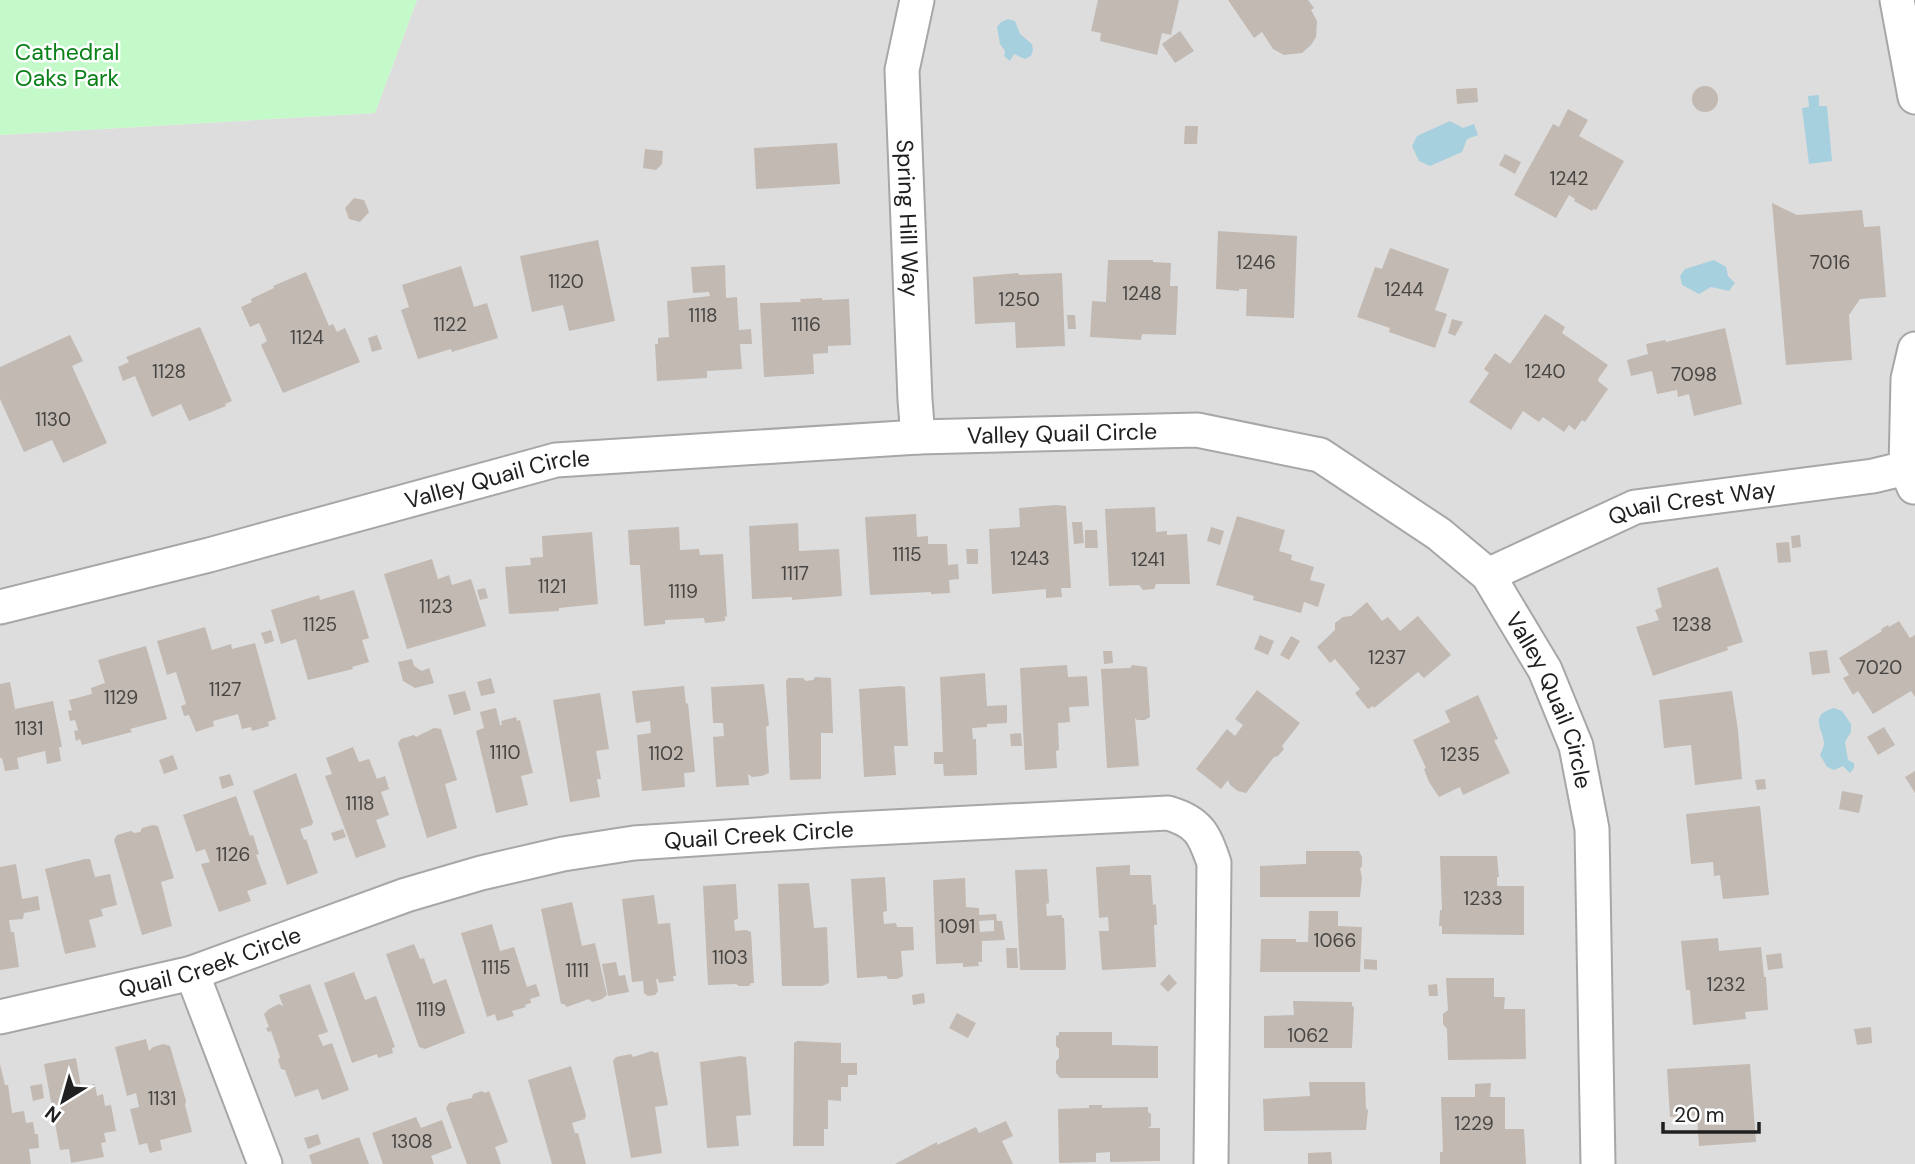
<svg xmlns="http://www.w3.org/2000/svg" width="1915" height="1164" font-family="'DM Sans',sans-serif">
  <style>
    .residential { fill: #dedddd }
    .park { fill: #c4faca }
    .water { fill: #a7d0de }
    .building { fill: #c1b9b2; fill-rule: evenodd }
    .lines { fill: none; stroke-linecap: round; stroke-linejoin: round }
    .street-casing { stroke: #a7a7a7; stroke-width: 37 }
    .street { stroke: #fff; stroke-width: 33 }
    .labels { text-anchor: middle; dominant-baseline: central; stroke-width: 5; stroke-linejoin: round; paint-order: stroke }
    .number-label { font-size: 19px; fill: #484644 }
    .park-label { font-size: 23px; fill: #0b8119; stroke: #fff }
    .street-label { font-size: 23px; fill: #202020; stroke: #fff }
  </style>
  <rect width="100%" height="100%" fill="#f1eee6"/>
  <path class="residential" d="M 417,0 L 1915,0 L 1915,1164 L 0,1164 L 0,135 L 375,113 Z"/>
  <path class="park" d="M 0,0 L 417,0 L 375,113 L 0,135 Z"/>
  <g class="water">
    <path d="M 1008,19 L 1015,21 L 1020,34 L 1032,44 L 1033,50 L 1031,56 L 1025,59 L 1014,54 L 1010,61 L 1004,56 L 1005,51 L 1000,44 L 997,27 L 1001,22 Z"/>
    <path d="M 1819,95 L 1819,106 L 1827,106 L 1832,161 L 1809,164 L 1802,108 L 1809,107 L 1808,96 Z"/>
    <path d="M 1450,121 L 1463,128 L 1474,124 L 1478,135 L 1467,139 L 1462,152 L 1430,166 L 1419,161 L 1412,146 L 1417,136 Z"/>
    <path d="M 1714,260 L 1726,267 L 1728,276 L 1735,283 L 1729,291 L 1711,287 L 1699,294 L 1682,285 L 1680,276 L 1685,269 Z"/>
    <path d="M 1834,708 L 1842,711 L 1851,724 L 1851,732 L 1845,742 L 1848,760 L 1854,763 L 1854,768 L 1850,773 L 1843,766 L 1834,770 L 1827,767 L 1820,755 C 1822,751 1824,746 1824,743 C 1823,729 1808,715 1834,708 Z"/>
  </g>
  <g class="building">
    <path d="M 1098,0 L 1179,0 L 1171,35 L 1162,33 L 1157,55 L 1100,41 L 1101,33 L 1091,31 Z"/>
    <path d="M 1228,0 L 1308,0 L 1314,8 L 1311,10 L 1317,21 L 1316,37 L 1311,45 L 1302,53 L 1284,55 L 1273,49 L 1262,32 L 1254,38 Z"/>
    <path d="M 1180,31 L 1194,51 L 1175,63 L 1162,44 Z"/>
    <circle cx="1705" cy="99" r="13"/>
    <path d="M 1477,88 L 1478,102 L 1457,104 L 1456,89 Z"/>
    <path d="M 1568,109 L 1588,120 L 1579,136 L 1624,161 L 1596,210 L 1593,209 L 1592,211 L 1574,201 L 1575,199 L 1569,195 L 1556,218 L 1514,195 L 1553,124 L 1559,127 Z"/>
    <path d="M 1185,126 L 1198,126 L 1197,144 L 1184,144 Z"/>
    <path d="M 837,143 L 840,184 L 756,189 L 754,148 Z"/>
    <path d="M 645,149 L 663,151 L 662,164 L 656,170 L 643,168 Z"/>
    <path d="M 1505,154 L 1521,162 L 1515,174 L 1499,165 Z"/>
    <path d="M 354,198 L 364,200 L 369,212 L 360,222 L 349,219 L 345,208 Z"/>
    <path d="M 1772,203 L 1797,215 L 1862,210 L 1864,227 L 1880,226 L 1886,297 L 1860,299 L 1849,315 L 1852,360 L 1786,365 Z"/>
    <path d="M 1218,231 L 1297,236 L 1294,318 L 1246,316 L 1247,289 L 1239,289 L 1239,291 L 1216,289 Z"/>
    <path d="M 598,240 L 615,321 L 569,331 L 563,305 L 532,312 L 520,256 Z"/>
    <path d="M 1390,248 L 1449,269 L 1435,310 L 1447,314 L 1435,348 L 1389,332 L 1390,328 L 1357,317 L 1375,267 L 1382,269 Z"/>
    <path d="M 1108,260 L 1153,260 L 1153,262 L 1171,263 L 1170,286 L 1178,286 L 1176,335 L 1142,334 L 1141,340 L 1090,337 L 1092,301 L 1106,302 Z"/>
    <path d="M 725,265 L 726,298 L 737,297 L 739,330 L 751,329 L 752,344 L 740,344 L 742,369 L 707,371 L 707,378 L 657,381 L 655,344 L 658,344 L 658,338 L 669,337 L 667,301 L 710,296 L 709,292 L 693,293 L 691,267 Z"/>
    <path d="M 461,266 L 474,307 L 487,303 L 498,338 L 452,352 L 451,349 L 418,359 L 401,310 L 409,307 L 402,285 Z"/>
    <path d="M 306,272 L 329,326 L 333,324 L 337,332 L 345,328 L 360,362 L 283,393 L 261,345 L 267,341 L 259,323 L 250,327 L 241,307 L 252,302 L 251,299 L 274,288 L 273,286 Z"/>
    <path d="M 1018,273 L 1019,275 L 1062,273 L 1065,346 L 1016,348 L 1015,322 L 975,324 L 973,277 Z"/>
    <path d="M 822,298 L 822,300 L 849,299 L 851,345 L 828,346 L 828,353 L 813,354 L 814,374 L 764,377 L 760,303 L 801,302 L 800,299 Z"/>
    <path d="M 1545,314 L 1565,327 L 1562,333 L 1608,365 L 1598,379 L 1599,382 L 1608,389 L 1585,422 L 1582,420 L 1575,430 L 1569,425 L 1564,432 L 1543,417 L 1539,422 L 1523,411 L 1511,430 L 1469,402 L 1489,373 L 1484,369 L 1495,353 L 1510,364 Z"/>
    <path d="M 1067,315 L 1075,315 L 1076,329 L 1068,329 Z"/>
    <path d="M 1452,319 L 1463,322 L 1455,336 L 1448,333 Z"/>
    <path d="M 200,327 L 232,401 L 225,404 L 226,406 L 189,421 L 181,404 L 152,417 L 135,376 L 123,381 L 118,367 L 129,362 L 126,357 Z"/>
    <path d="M 1725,328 L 1742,404 L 1694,416 L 1689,394 L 1678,397 L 1677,390 L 1657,394 L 1652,371 L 1631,376 L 1627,360 L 1648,354 L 1646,344 L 1665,340 L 1666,342 Z"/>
    <path d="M 70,335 L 83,361 L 72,366 L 107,443 L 63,463 L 52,440 L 24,452 L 0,399 L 0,367 Z"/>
    <path d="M 377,335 L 382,349 L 372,352 L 368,338 Z"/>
    <path d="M 1056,505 L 1066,506 L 1071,588 L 1061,588 L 1062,597 L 1046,598 L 1046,589 L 992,594 L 989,529 L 1020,527 L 1019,508 Z"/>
    <path d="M 1155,507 L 1156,532 L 1167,531 L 1167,535 L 1187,534 L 1190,584 L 1156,584 L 1154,589 L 1143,590 L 1139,585 L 1109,586 L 1105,509 Z"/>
    <path d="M 916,514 L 917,537 L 928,536 L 928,544 L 947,544 L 948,565 L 958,564 L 959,579 L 949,580 L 950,593 L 931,594 L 931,592 L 870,595 L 865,517 Z"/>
    <path d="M 1237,516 L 1285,530 L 1279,551 L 1292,555 L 1291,560 L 1314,567 L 1310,580 L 1325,584 L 1318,607 L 1304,602 L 1301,613 L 1253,600 L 1254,596 L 1216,585 Z"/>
    <path d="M 1072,522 L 1082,522 L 1084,543 L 1074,544 Z"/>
    <path d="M 798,523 L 799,551 L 839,549 L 842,596 L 792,600 L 792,597 L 752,599 L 749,526 Z"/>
    <path d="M 679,527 L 680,550 L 699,549 L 700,555 L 723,554 L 727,617 L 725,616 L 725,621 L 705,623 L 704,618 L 665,620 L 665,624 L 644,626 L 640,565 L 630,565 L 628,530 Z"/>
    <path d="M 1211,527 L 1224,531 L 1220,545 L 1207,541 Z"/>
    <path d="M 1085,530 L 1097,530 L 1098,548 L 1085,548 Z"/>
    <path d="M 592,532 L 598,604 L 559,608 L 559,611 L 509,614 L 505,567 L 531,565 L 530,558 L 543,557 L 542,536 Z"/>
    <path d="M 1800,535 L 1801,547 L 1792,548 L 1791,536 Z"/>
    <path d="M 1789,542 L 1791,562 L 1778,563 L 1776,543 Z"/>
    <path d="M 966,549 L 978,549 L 978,564 L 967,564 Z"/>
    <path d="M 432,559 L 438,579 L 449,575 L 452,585 L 471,579 L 486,626 L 407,649 L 384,574 Z"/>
    <path d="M 1718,567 L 1743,642 L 1727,647 L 1728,650 L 1653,676 L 1636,627 L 1659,620 L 1655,610 L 1662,607 L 1657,588 Z"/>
    <path d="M 485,588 L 488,598 L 480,600 L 477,590 Z"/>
    <path d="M 354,590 L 369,638 L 362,640 L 369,662 L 352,667 L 353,669 L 308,680 L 296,639 L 281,644 L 271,610 L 319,595 L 320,600 Z"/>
    <path d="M 1367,602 L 1382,621 L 1388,617 L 1400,631 L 1418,616 L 1451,655 L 1424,678 L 1418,672 L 1374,708 L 1373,706 L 1368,709 L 1355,693 L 1360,689 L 1335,659 L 1330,663 L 1317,647 L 1335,630 L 1335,623 L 1343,617 L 1351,616 Z"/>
    <path d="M 1899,621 L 1910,638 L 1915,635 L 1915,697 L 1911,691 L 1873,714 L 1858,691 L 1853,695 L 1843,678 L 1849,675 L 1839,658 L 1882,631 L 1881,629 L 1888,625 L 1889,627 Z"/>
    <path d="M 205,627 L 212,650 L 231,644 L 232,649 L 255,643 L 276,719 L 268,722 L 269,726 L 252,731 L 251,727 L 242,729 L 238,714 L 213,721 L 214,726 L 196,732 L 189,715 L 184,716 L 181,706 L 186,704 L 176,672 L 167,675 L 157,641 Z"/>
    <path d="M 271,630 L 274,641 L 265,644 L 261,633 Z"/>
    <path d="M 1260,635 L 1274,641 L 1268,655 L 1254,649 Z"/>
    <path d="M 1291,636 L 1300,641 L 1289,660 L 1280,655 Z"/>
    <path d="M 146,646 L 167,719 L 130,729 L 132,732 L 82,745 L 80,739 L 76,741 L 74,731 L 78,730 L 75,720 L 70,721 L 68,711 L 72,710 L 69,700 L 92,694 L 91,688 L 105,683 L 98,660 Z"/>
    <path d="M 1827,650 L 1830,673 L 1812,675 L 1809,652 Z"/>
    <path d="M 1103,651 L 1112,651 L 1113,663 L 1104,664 Z"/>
    <path d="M 412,659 L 414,666 L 422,671 L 429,668 L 434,683 L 415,688 L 403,681 L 398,662 Z"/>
    <path d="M 1067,665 L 1068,677 L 1087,676 L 1089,706 L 1069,707 L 1070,722 L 1058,723 L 1059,750 L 1056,751 L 1057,768 L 1025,770 L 1020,668 Z"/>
    <path d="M 1132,665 L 1147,667 L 1150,717 L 1145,720 L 1137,720 L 1135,718 L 1139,766 L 1107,768 L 1101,669 L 1130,668 Z"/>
    <path d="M 985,673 L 987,706 L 1007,705 L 1007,723 L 987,724 L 987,727 L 972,728 L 973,739 L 976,739 L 977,775 L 944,776 L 943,764 L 934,764 L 934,752 L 943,752 L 940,677 Z"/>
    <path d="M 815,677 L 831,678 L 833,733 L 821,733 L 821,779 L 790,780 L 786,681 L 788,678 L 803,678 L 806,681 L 813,680 Z"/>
    <path d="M 491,678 L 495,693 L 481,696 L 477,682 Z"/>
    <path d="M 10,682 L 15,709 L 53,701 L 62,747 L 59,747 L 61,761 L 47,764 L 45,751 L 36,753 L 17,758 L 19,769 L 5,771 L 2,758 L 0,758 L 0,684 Z"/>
    <path d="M 764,684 L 769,725 L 766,727 L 769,773 L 762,776 L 752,777 L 748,774 L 749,785 L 716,787 L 713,737 L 724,736 L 723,723 L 713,723 L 711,687 Z"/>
    <path d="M 684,686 L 686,704 L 688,703 L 695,772 L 684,773 L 685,787 L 642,791 L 637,735 L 651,733 L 650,721 L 636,723 L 632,691 Z"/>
    <path d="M 900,686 L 905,687 L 908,746 L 894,746 L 896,775 L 864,777 L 859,689 Z"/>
    <path d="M 1257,690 L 1300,723 L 1282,746 L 1284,749 L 1278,756 L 1274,757 L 1246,793 L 1238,791 L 1230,785 L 1228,780 L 1221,789 L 1196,769 L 1227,729 L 1235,736 L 1243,725 L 1235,719 Z"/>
    <path d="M 465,691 L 471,710 L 454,715 L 448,695 Z"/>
    <path d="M 1732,691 L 1738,730 L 1742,779 L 1695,785 L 1691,745 L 1664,748 L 1659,700 Z"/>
    <path d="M 600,693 L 609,749 L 596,751 L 601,779 L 597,779 L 600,797 L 570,802 L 553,700 Z"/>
    <path d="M 1478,695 L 1498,739 L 1494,740 L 1510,773 L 1463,795 L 1460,787 L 1439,797 L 1429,782 L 1424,769 L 1426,768 L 1413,740 L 1450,722 L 1445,711 Z"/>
    <path d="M 496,708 L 500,725 L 502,725 L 501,721 L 516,717 L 517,721 L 520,720 L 533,773 L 521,776 L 528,805 L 496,813 L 476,731 L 484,728 L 480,712 Z"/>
    <path d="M 1884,727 L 1895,745 L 1878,755 L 1867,737 Z"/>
    <path d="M 434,728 L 441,729 L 457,780 L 445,784 L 457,828 L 427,838 L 398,743 L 401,739 L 414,735 L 416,737 Z"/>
    <path d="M 1021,733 L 1022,746 L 1011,746 L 1010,734 Z"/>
    <path d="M 353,747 L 359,762 L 369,759 L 377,779 L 385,776 L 389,789 L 381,792 L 389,815 L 376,820 L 386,847 L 356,858 L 325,776 L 332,774 L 326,758 Z"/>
    <path d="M 173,755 L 178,769 L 164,774 L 159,760 Z"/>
    <path d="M 1915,771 L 1915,793 L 1905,777 Z"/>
    <path d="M 296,773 L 313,822 L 312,825 L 300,829 L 304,840 L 306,839 L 318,873 L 287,885 L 253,791 Z"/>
    <path d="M 230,774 L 234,785 L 222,789 L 219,777 Z"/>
    <path d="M 1765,779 L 1766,789 L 1757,790 L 1755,780 Z"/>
    <path d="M 1842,791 L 1863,795 L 1859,813 L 1839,809 Z"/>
    <path d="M 236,796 L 250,836 L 253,835 L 259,854 L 256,855 L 267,884 L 247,891 L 251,901 L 219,912 L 201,864 L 210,862 L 205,849 L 196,852 L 183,815 Z"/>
    <path d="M 1760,806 L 1769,895 L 1723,899 L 1720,875 L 1714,876 L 1713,862 L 1691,864 L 1686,814 Z"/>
    <path d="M 153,825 L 158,826 L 174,878 L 161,882 L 172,926 L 142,935 L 114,840 L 117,835 L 131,831 L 134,833 L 140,832 L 142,828 Z"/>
    <path d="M 343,829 L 346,837 L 334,841 L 331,833 Z"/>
    <path d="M 1306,851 L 1359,851 L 1362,857 L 1362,867 L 1360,868 L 1362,878 L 1360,897 L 1260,897 L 1260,866 L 1306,864 Z"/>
    <path d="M 1440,856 L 1497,856 L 1499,877 L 1497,877 L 1497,886 L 1524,886 L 1524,935 L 1442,934 L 1442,926 L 1439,926 L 1440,910 L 1442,910 Z"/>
    <path d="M 85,859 L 90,859 L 95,877 L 110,874 L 117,905 L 101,909 L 103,916 L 89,920 L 96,947 L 65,954 L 45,869 Z"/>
    <path d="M 16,864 L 22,899 L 38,896 L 40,910 L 24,913 L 23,919 L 9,920 L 11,932 L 14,932 L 19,967 L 0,970 L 0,867 Z"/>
    <path d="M 1130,865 L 1130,875 L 1151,875 L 1153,905 L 1156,904 L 1157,925 L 1154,925 L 1156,967 L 1102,970 L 1099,931 L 1109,931 L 1108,917 L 1099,918 L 1096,867 Z"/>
    <path d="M 1047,869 L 1049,903 L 1046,904 L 1047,916 L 1062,915 L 1062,918 L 1064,918 L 1066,967 L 1065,970 L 1020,970 L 1015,870 Z"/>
    <path d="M 885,877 L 887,911 L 883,912 L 884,924 L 896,923 L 897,927 L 913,927 L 914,950 L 901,951 L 903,976 L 897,979 L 888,979 L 886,976 L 857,978 L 851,879 Z"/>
    <path d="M 965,878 L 966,907 L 979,908 L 979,915 L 996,914 L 997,921 L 1002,921 L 1005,940 L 982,941 L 982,962 L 978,962 L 979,966 L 963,967 L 963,963 L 936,964 L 933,880 ZM 994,920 L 994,931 L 980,932 L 979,921 Z"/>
    <path d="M 809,883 L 814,928 L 827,927 L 829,983 L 822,986 L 782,986 L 778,884 Z"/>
    <path d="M 736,884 L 738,919 L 734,920 L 735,931 L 746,930 L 751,932 L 754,983 L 751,983 L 749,986 L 739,986 L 736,984 L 708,985 L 703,886 Z"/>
    <path d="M 654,895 L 658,924 L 670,923 L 676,976 L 673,976 L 674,981 L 659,983 L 658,979 L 656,979 L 658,991 L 655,995 L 648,996 L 644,993 L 643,981 L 632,982 L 622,899 Z"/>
    <path d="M 572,902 L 582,946 L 595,943 L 607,995 L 602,999 L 592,1002 L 589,999 L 567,1007 L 564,1004 L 561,1004 L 541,909 Z"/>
    <path d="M 1309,911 L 1338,911 L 1338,926 L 1362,927 L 1360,972 L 1260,972 L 1261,939 L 1296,939 L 1296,942 L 1308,942 Z"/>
    <path d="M 492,924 L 500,951 L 514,947 L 527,987 L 536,984 L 540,996 L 530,999 L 531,1003 L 525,1005 L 526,1007 L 512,1011 L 514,1016 L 497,1021 L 495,1014 L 487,1017 L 461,933 Z"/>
    <path d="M 1718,938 L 1719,951 L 1761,947 L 1764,977 L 1766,977 L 1768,1010 L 1745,1012 L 1746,1019 L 1693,1025 L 1690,990 L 1686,990 L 1681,941 Z"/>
    <path d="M 414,944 L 420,959 L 424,958 L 433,984 L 446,979 L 465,1033 L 425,1049 L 419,1047 L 386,954 Z"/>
    <path d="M 1006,948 L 1017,948 L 1018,968 L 1007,968 Z"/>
    <path d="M 1781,953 L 1783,968 L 1768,970 L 1766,955 Z"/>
    <path d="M 1364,959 L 1377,960 L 1377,970 L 1364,969 Z"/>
    <path d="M 616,962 L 619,976 L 625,975 L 629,992 L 608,996 L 602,964 Z"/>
    <path d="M 354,972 L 365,1000 L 376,996 L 395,1047 L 392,1048 L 393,1053 L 378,1058 L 377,1054 L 352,1063 L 324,983 Z"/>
    <path d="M 1169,974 L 1177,983 L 1168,992 L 1160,984 Z"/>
    <path d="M 1446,978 L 1494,978 L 1494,997 L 1505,997 L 1504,1009 L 1525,1009 L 1526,1059 L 1448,1060 L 1447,1029 L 1443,1024 L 1443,1014 L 1448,1010 Z"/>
    <path d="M 310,984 L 328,1032 L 318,1035 L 323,1046 L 332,1043 L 349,1090 L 322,1100 L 318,1089 L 295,1097 L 285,1070 L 281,1069 L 278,1060 L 280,1057 L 271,1031 L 268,1032 L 266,1028 L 269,1027 L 264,1014 L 269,1009 L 279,1004 L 283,1006 L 279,995 Z"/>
    <path d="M 1437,984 L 1438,996 L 1429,996 L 1428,985 Z"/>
    <path d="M 924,993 L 925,1003 L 913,1005 L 912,995 Z"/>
    <path d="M 1293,1001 L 1352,1002 L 1352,1006 L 1354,1007 L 1352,1048 L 1264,1048 L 1264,1016 L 1294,1015 Z"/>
    <path d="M 957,1013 L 976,1023 L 968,1038 L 949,1028 Z"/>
    <path d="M 1871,1027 L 1872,1043 L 1857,1045 L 1854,1029 Z"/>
    <path d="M 1059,1032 L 1112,1032 L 1112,1045 L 1158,1046 L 1158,1078 L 1060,1078 L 1056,1073 L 1056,1061 L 1059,1058 L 1059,1049 L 1056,1046 L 1056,1036 L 1059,1035 Z"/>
    <path d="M 146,1039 L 149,1051 L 153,1047 L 163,1044 L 170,1046 L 186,1101 L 185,1105 L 192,1132 L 160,1140 L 162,1150 L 150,1153 L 147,1143 L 139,1145 L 130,1109 L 139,1107 L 136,1093 L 127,1096 L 115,1047 Z"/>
    <path d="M 797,1041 L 841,1043 L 841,1063 L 857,1063 L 857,1075 L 848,1075 L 848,1087 L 841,1087 L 841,1101 L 828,1100 L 828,1129 L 824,1129 L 824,1146 L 793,1146 L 794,1043 Z"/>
    <path d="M 652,1051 L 655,1053 L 658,1052 L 668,1105 L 655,1107 L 662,1153 L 631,1158 L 613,1061 L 616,1057 L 631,1054 L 633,1057 Z"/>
    <path d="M 740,1056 L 746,1057 L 751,1115 L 736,1116 L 739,1146 L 707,1148 L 700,1062 Z"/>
    <path d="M 76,1058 L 81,1087 L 95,1084 L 97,1096 L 103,1094 L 105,1106 L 111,1105 L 116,1131 L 104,1133 L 106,1142 L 101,1143 L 104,1157 L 71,1163 L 69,1149 L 60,1150 L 44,1064 Z"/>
    <path d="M 0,1064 L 5,1085 L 8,1085 L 12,1113 L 24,1111 L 26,1123 L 33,1122 L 35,1134 L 38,1134 L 39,1148 L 29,1149 L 31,1164 L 0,1164 Z"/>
    <path d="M 1750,1064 L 1756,1142 L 1699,1146 L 1697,1115 L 1670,1117 L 1667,1069 Z"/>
    <path d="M 571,1066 L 586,1115 L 585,1119 L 572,1123 L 575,1133 L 578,1133 L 586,1164 L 552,1164 L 528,1080 Z"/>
    <path d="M 1309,1082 L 1365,1082 L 1366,1109 L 1368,1110 L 1366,1130 L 1264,1131 L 1263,1099 L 1310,1096 Z"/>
    <path d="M 1491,1083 L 1490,1097 L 1505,1097 L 1505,1129 L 1524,1129 L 1526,1164 L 1440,1164 L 1440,1152 L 1443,1152 L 1441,1097 L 1475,1097 L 1475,1084 Z"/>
    <path d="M 42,1084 L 44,1098 L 33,1101 L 30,1086 Z"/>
    <path d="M 482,1091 L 485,1093 L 489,1091 L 508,1142 L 495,1147 L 501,1164 L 467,1164 L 446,1108 L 449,1103 L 472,1098 L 473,1094 Z"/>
    <path d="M 1089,1105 L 1102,1105 L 1102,1108 L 1148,1107 L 1148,1112 L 1151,1114 L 1151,1126 L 1148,1128 L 1160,1128 L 1160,1161 L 1110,1162 L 1110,1152 L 1096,1153 L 1096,1162 L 1059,1163 L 1058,1109 L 1089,1108 Z"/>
    <path d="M 416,1117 L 421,1128 L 442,1120 L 452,1148 L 431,1156 L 434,1164 L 383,1164 L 372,1133 Z"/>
    <path d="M 1006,1121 L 1013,1136 L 1002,1141 L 1013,1164 L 895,1164 L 937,1142 L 937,1145 L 976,1127 L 979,1133 Z"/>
    <path d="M 318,1134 L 321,1144 L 308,1149 L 304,1138 Z"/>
    <path d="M 359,1137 L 369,1164 L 312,1164 L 309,1155 Z"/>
    <path d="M 1331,1152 L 1332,1164 L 1308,1164 L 1308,1153 Z"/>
  </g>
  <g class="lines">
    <g class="street-casing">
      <g id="street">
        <path id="s1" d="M 917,0 L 902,70 L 915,400 L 918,437"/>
        <path d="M 1897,0 L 1915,97"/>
        <path d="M 1914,487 L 1906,468 L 1908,379 L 1915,349"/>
        <path id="s2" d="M 1488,575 L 1635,507 L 1873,476 L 1906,468"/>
        <path id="s3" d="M 0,607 L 209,555 L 556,460 L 918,437 L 1197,430 L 1320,455 L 1439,534 L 1488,575 L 1545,670 L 1576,746 L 1592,829 L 1598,1164"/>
        <path d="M 192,973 L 265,1164"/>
        <path id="s4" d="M 0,1017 L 192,973 L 406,895 L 481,873 L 563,854 L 634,843 L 833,830 L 1168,813 C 1199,822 1204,834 1214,863 L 1211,1164"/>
      </g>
    </g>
    <use href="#street" class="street"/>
  </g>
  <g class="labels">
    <g class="number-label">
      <text x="1569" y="178">1242</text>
      <text x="1256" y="262">1246</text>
      <text x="1830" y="262">7016</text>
      <text x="566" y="281">1120</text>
      <text x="1404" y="289">1244</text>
      <text x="1142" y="293">1248</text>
      <text x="1019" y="299">1250</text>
      <text x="703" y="315">1118</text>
      <text x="450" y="324">1122</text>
      <text x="806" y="324">1116</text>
      <text x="307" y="337">1124</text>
      <text x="169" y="371">1128</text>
      <text x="1545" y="371">1240</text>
      <text x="1694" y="374">7098</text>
      <text x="53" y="419">1130</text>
      <text x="907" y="554">1115</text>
      <text x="1030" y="558">1243</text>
      <text x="1148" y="559">1241</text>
      <text x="795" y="573">1117</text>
      <text x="552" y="586">1121</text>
      <text x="683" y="591">1119</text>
      <text x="436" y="606">1123</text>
      <text x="320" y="624">1125</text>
      <text x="1692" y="624">1238</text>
      <text x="1387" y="657">1237</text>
      <text x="1879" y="667">7020</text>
      <text x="225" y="689">1127</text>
      <text x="121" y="697">1129</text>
      <text x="29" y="728">1131</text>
      <text x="505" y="752">1110</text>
      <text x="666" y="753">1102</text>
      <text x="1460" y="754">1235</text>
      <text x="360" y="803">1118</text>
      <text x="233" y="854">1126</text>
      <text x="1483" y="898">1233</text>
      <text x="957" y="926">1091</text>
      <text x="1335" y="940">1066</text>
      <text x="730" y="957">1103</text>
      <text x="496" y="967">1115</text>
      <text x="577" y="970">1111</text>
      <text x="1726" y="984">1232</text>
      <text x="431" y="1009">1119</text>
      <text x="1308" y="1035">1062</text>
      <text x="162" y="1098">1131</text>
      <text x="1474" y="1123">1229</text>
      <text x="412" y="1141">1308</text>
    </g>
    <g class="park-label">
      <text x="67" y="52">Cathedral<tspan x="67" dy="26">Oaks Park</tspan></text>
    </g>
    <g class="street-label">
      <text stroke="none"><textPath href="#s1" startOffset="220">Spring Hill Way</textPath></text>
      <text stroke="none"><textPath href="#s3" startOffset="1082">Valley Quail Circle</textPath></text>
      <text stroke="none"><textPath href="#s3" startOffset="514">Valley Quail Circle</textPath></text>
      <text stroke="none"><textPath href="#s2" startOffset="219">Quail Crest Way</textPath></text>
      <text stroke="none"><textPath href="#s3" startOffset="1690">Valley Quail Circle</textPath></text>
      <text stroke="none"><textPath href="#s4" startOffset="784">Quail Creek Circle</textPath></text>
      <text stroke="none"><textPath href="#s4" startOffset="217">Quail Creek Circle</textPath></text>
    </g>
  </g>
  <g transform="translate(63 1101) rotate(217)" stroke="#ffffff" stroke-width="5" paint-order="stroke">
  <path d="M0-5L12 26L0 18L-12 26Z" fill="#202020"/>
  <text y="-10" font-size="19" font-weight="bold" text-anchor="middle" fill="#202020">N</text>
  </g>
  <path d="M1663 1122v10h96v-10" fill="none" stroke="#202020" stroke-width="3.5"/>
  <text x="1674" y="1122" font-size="21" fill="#202020" stroke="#ffffff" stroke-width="5" paint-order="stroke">20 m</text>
</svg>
